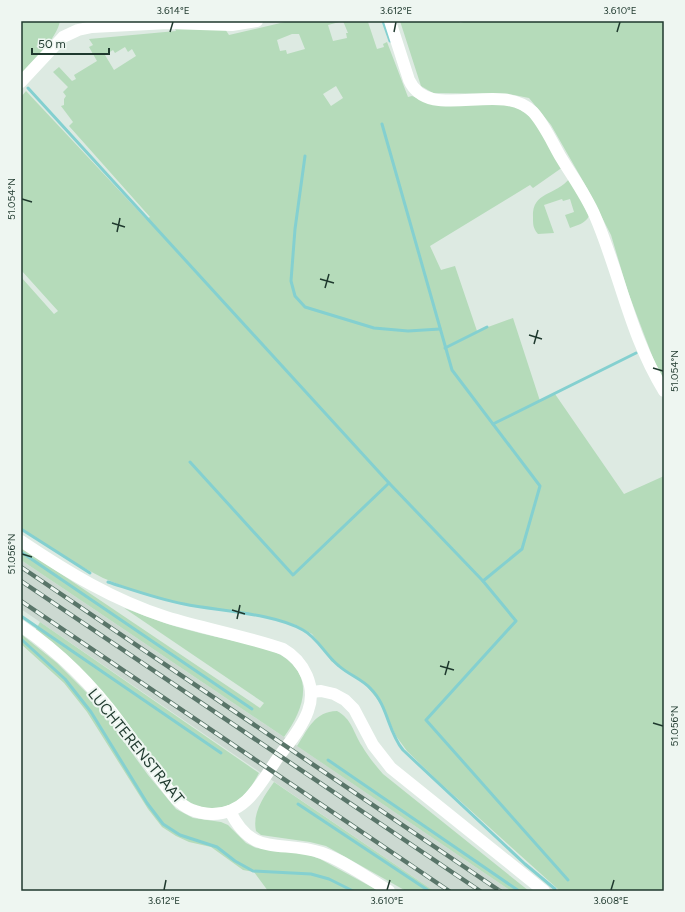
<svg xmlns="http://www.w3.org/2000/svg" width="685" height="912" font-family="Figtree,sans-serif">
  <style>
    .built { fill: #ccd9d1 }
    .green { fill: #b5dbba; fill-rule: evenodd }
    .lines { fill: none; stroke-linecap: round; stroke-linejoin: round }
    .stream { stroke: #84d0d0; stroke-width: 3 }
    .minor { stroke: #fff; stroke-width: 12 }
    .rail-casing { stroke: #597569; stroke-width: 4.5 }
    .rail { stroke: #eef6f1; stroke-width: 3; stroke-dasharray: 9; stroke-linecap: butt }
    .ticks { fill: none; stroke: #1f392e; stroke-width: 1.5 }
    .labels { text-anchor: middle; dominant-baseline: central; stroke-width: 4; stroke-linejoin: round; paint-order: stroke }
    .street-label { font-size: 15px; fill: #1f392e; stroke: #eef6f1 }
    .neatline { fill: none; stroke: #1f392e; stroke-width: 1.5 }
    .ticks-label { font-size: 10px; text-anchor: middle; fill: #1f392e }
  </style>
  <rect width="100%" height="100%" fill="#ddeae2"/>
  <path class="built" d="M 21,560 L 284,737 L 511,891 L 434,891 L 21,609 Z"/>
  <g class="green">
    <path d="M 21,21 L 60,21 C 57,38 33,62 21,75 Z"/>
    <path d="M 289,21 L 370,21 L 368,22 L 377,49 L 384,47 L 383,44 L 387,42 L 408,97 L 412,96 L 430,103 L 513,105 L 532,118 L 563,167 L 533,188 L 530,185 L 430,246 L 441,270 L 455,266 L 477,331 L 513,318 L 540,401 L 555,394 L 624,494 L 664,476 L 664,891 L 560,891 L 439,782 L 407,751 L 396,736 L 383,707 L 374,695 L 363,682 L 331,661 L 324,649 L 312,634 L 296,625 L 269,618 L 180,604 L 140,593 L 103,578 L 71,561 L 21,528 L 21,277 L 54,314 L 58,311 L 21,270 L 21,97 L 26,91 L 146,219 L 150,217 L 69,126 L 73,122 L 61,106 L 64,105 L 64,99 L 66,96 L 63,92 L 68,87 L 53,72 L 59,67 L 72,81 L 76,79 L 74,75 L 97,61 L 89,47 L 93,45 L 89,39 L 176,31 L 174,27 L 225,29 L 229,35 ZM 343,21 L 348,33 L 346,33 L 347,38 L 333,41 L 328,25 ZM 292,34 L 299,34 L 305,49 L 287,54 L 286,50 L 280,51 L 277,40 ZM 125,47 L 128,52 L 132,49 L 136,56 L 114,70 L 105,55 L 113,50 L 115,53 ZM 336,86 L 343,98 L 331,106 L 323,94 Z"/>
    <path d="M 400,21 L 459,21 L 460,23 L 467,21 L 664,21 L 664,381 L 653,358 L 628,292 L 611,235 L 587,188 L 551,125 L 529,98 L 509,94 L 433,93 L 421,86 Z"/>
    <path d="M 570,178 L 589,216 C 585,224 577,225 570,228 L 565,215 L 574,212 L 570,199 L 563,201 L 562,199 L 544,205 L 554,233 L 538,234 C 533,228 533,225 533,217 C 532,191 556,196 570,178 Z"/>
    <path d="M 21,547 L 260,708 L 264,703 L 124,608 C 148,617 171,626 196,632 C 217,638 269,646 284,657 C 316,679 302,712 284,737 L 21,560 Z"/>
    <path d="M 40,622 L 259,773 C 243,804 224,815 189,804 L 35,631 Z"/>
    <path d="M 21,634 L 57,663 L 92,698 L 148,775 L 176,809 L 193,818 L 221,822 L 228,825 L 246,843 L 256,848 L 306,854 L 320,859 L 379,891 L 268,891 L 254,872 L 243,870 L 211,847 L 189,842 L 176,836 L 162,827 L 148,809 L 87,712 L 64,683 L 21,644 Z"/>
    <path d="M 337,711 C 352,719 353,732 362,746 C 368,756 375,765 383,774 L 529,891 L 511,891 L 297,746 C 309,728 314,712 337,711 Z"/>
    <path d="M 274,782 L 434,891 L 406,891 L 326,846 L 310,842 L 261,835 L 256,831 C 252,813 264,796 274,782 Z"/>
  </g>
  <g class="lines">
    <g class="stream">
      <path d="M 383,21 L 390,41"/>
      <path d="M 28,88 L 389,483 L 483,581"/>
      <path d="M 382,124 L 452,370 L 540,486 L 522,549 L 483,581 L 516,621 L 426,720 L 568,880"/>
      <path d="M 305,156 L 295,229 L 291,281 L 295,296 L 305,307 L 374,328 L 408,331 L 440,329"/>
      <path d="M 445,348 L 487,327"/>
      <path d="M 493,424 L 636,353"/>
      <path d="M 190,462 L 293,575 L 389,483"/>
      <path d="M 21,529 L 90,573"/>
      <path d="M 21,552 L 252,709"/>
      <path d="M 108,582 C 133,590 158,599 184,604 C 218,611 273,613 303,630 C 318,638 325,655 339,666 C 349,675 362,679 371,689 C 388,706 388,732 403,750 L 525,864 L 555,889"/>
      <path d="M 21,616 L 221,753"/>
      <path d="M 21,639 L 65,679 L 91,712 L 147,803 L 163,824 L 180,835 L 217,847 L 235,861 L 253,871 L 311,874 L 329,879 L 353,891"/>
      <path d="M 328,760 L 519,891"/>
      <path d="M 298,804 L 429,891"/>
    </g>
    <g class="minor">
      <path d="M 390,21 L 409,80 C 429,124 500,79 533,112 C 544,124 552,142 560,156 C 572,176 586,195 595,216 C 620,274 630,336 664,391"/>
      <path d="M 21,82 L 63,37 L 78,30 L 92,27 L 168,23 L 232,25 L 257,21"/>
      <path d="M 21,541 C 67,572 113,600 166,617 C 205,629 245,636 283,649 C 304,661 317,687 308,711 C 302,728 288,744 277,759 C 260,784 246,815 211,814 C 196,813 186,809 176,799 C 156,775 139,749 121,724 C 94,687 59,652 21,626"/>
      <path d="M 311,692 L 321,691 L 334,694 L 345,700 L 354,709 L 373,745 L 391,768 L 544,891"/>
      <path d="M 230,811 C 253,859 282,839 322,853 C 346,862 368,878 389,891"/>
    </g>
    <g class="rail-casing">
      <g id="rail">
        <path d="M 21,567 L 500,891"/>
        <path d="M 21,581 L 480,891"/>
        <path d="M 21,601 L 449,891"/>
      </g>
    </g>
    <use href="#rail" class="rail"/>
  </g>
  <path class="ticks" d="M 170,32 L 173,22M 394,32 L 396,22M 617,32 L 620,22M 22,199 L 32,202M 112,223 L 125,227M 117,232 L 120,218M 320,279 L 334,283M 325,288 L 329,274M 529,335 L 542,339M 534,344 L 538,330M 653,368 L 663,371M 22,554 L 32,557M 232,610 L 245,614M 237,619 L 240,605M 440,666 L 454,670M 445,675 L 449,661M 653,723 L 663,726M 164,890 L 166,880M 387,890 L 390,880M 611,890 L 614,880"/>
  <g class="labels">
    <g class="street-label">
      <text transform="translate(136 746) rotate(51)">LUCHTERENSTRAAT</text>
    </g>
  </g>
  <rect width="685" height="912" fill="none" stroke="#eef6f1" stroke-width="44"/>
  <path d="M32 48v6h77v-6" fill="none" stroke="#1f392e" stroke-width="2"/>
  <text x="38" y="48" font-size="12" fill="#1f392e" stroke="#eef6f1" stroke-width="3" paint-order="stroke">50 m</text>
  <rect x="22" y="22" width="641" height="868" class="neatline"/>
  <g class="ticks-label">
    <text x="173" y="14">3.614°E</text>
    <text x="396" y="14">3.612°E</text>
    <text x="620" y="14">3.610°E</text>
    <text transform="translate(11 199) rotate(-90)" y="4">51.054°N</text>
    <text transform="translate(674 371) rotate(-90)" y="4">51.054°N</text>
    <text transform="translate(11 554) rotate(-90)" y="4">51.056°N</text>
    <text transform="translate(674 726) rotate(-90)" y="4">51.056°N</text>
    <text x="164" y="904">3.612°E</text>
    <text x="387" y="904">3.610°E</text>
    <text x="611" y="904">3.608°E</text>
  </g>
</svg>
